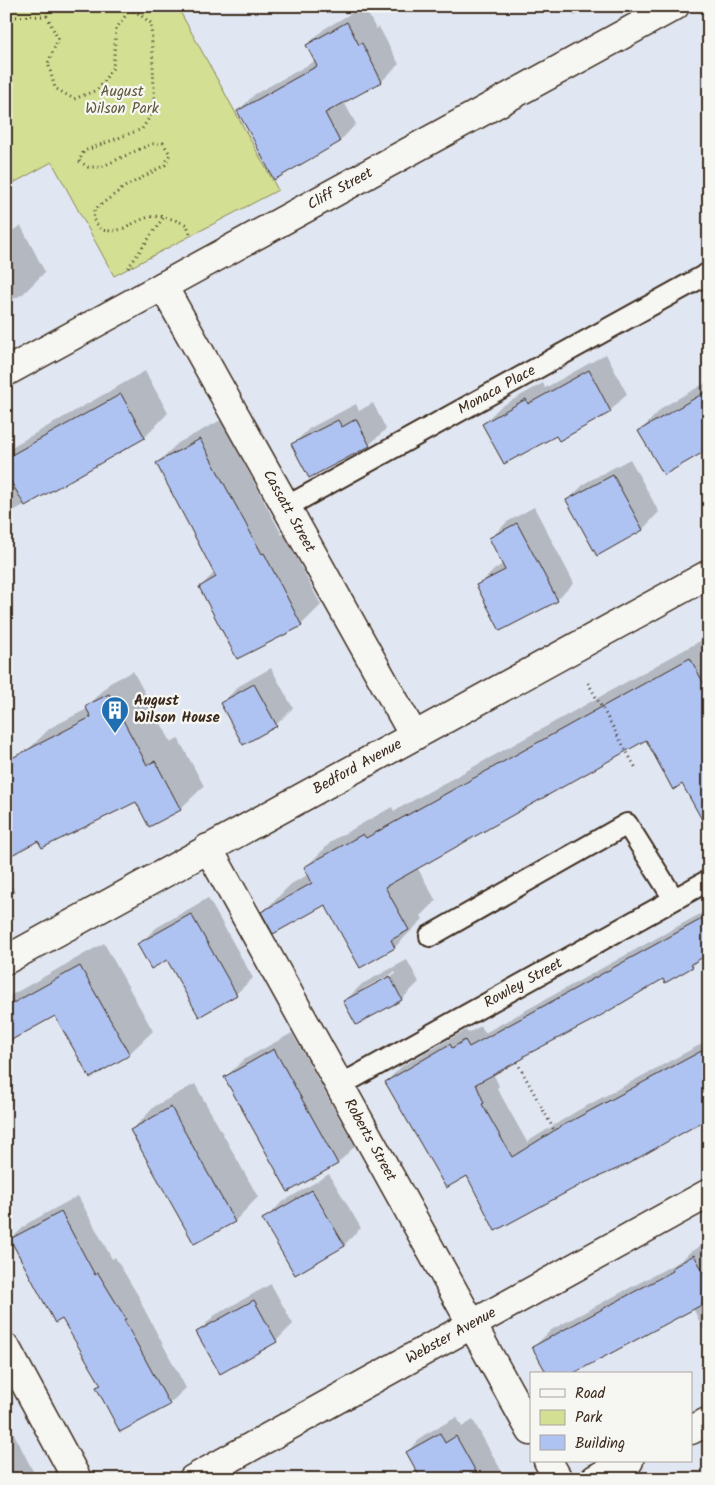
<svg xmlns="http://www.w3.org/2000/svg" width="715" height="1485" font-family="Kalam,sans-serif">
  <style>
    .green { fill: #d3e093; stroke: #878558 }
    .shadow { fill: #0003; fill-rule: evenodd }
    .building { fill: #afc3f2; stroke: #3b2a1e }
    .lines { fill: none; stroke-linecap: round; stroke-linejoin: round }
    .lane-casing { stroke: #3b2a1e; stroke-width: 24 }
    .street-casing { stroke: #3b2a1e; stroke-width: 31 }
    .secondary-casing { stroke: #3b2a1e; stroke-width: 31 }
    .path { stroke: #3b2a1e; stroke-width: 3; stroke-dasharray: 1 4; stroke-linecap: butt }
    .lane { stroke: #f6f6f2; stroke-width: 20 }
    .street { stroke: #f6f6f2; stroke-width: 28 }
    .secondary { stroke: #f6f6f2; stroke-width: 28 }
    .labels { text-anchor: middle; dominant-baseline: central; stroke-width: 4.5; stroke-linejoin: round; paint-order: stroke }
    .park-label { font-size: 15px; fill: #61583b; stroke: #f6f6f2 }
    .street-label { font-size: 15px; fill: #3b2a1e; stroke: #f6f6f2 }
    .poi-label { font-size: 15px; font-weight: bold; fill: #3b2a1e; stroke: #f6f6f2; text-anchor: start }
  </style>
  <rect width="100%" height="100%" fill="#e1e7f2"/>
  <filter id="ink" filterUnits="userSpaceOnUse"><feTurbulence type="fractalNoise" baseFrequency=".02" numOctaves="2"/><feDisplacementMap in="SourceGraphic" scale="10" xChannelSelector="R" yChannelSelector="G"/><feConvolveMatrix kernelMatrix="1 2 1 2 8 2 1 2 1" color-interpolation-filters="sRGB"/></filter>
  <g filter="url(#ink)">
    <path class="green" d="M 6,6 L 177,6 L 278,190 L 114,276 L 52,162 L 6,187 Z"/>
    <g class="shadow">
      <path d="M 364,6 L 376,29 L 379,27 L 399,64 L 382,81 L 344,102 L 356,124 L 340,141 L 275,178 L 238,111 L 255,94 L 315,61 L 307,45 L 324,29 Z"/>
      <path d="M 569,6 L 592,6 L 574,16 Z"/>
      <path d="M 21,226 L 45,272 L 23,294 L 6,303 L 6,234 Z"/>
      <path d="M 606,354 L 627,394 L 611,410 L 559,439 L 557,434 L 483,424 L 500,407 L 543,383 L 545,388 Z"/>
      <path d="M 145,371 L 168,413 L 145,437 L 6,515 L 6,450 Z"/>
      <path d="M 709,381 L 709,447 L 640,431 L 663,407 Z"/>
      <path d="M 373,403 L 386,429 L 369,445 L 293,444 L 310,428 L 356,404 L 359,411 Z"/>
      <path d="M 221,420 L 282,535 L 284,534 L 321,605 L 301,625 L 200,587 L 215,572 L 157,463 L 178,443 Z"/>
      <path d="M 630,459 L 659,512 L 643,529 L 598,554 L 568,500 L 585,483 Z"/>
      <path d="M 534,507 L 574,583 L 557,600 L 478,586 L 495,569 L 503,564 L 490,539 L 507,522 Z"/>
      <path d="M 709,636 L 709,798 L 646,739 L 417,867 L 436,901 L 421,916 L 423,919 L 395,947 L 360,966 L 325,904 L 263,912 L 291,884 L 309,874 L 305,868 L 333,840 L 392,807 L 394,811 Z"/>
      <path d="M 271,668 L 293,708 L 276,725 L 222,703 L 239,686 Z"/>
      <path d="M 133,671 L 171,742 L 178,738 L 204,786 L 180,809 L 136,800 L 39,839 L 27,751 L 50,728 L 87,709 L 86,707 L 110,683 Z"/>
      <path d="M 6,876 L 15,892 L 6,900 Z"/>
      <path d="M 208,898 L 253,978 L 236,994 L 139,944 L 156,928 Z"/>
      <path d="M 709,909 L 709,953 L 700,958 L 692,966 L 664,978 L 493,1073 L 499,1086 L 497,1088 L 527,1142 L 577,1111 L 709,1040 L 709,1117 L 467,1174 L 386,1082 L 402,1066 L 466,1030 L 468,1033 L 481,1026 L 485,1033 Z"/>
      <path d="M 104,943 L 153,1031 L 129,1054 L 56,1014 L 6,1042 L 6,998 Z"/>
      <path d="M 407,960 L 419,982 L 402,999 L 356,1023 L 345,1001 L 362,984 ZM 395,972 L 396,974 L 363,992 L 363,989 Z"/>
      <path d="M 292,1033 L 355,1146 L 338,1163 L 288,1190 L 226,1077 L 243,1060 Z"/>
      <path d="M 195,1084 L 258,1197 L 235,1221 L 195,1243 L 132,1130 L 155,1106 Z"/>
      <path d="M 329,1174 L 361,1228 L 344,1245 L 264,1220 L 281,1203 Z"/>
      <path d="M 78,1196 L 112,1259 L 115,1257 L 142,1302 L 141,1303 L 186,1388 L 169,1404 L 98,1388 L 102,1384 L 63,1317 L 11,1239 L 28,1223 Z"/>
      <path d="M 709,1241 L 709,1326 L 703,1329 L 693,1308 L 534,1347 L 551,1330 L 682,1260 L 690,1252 Z"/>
      <path d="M 271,1284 L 293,1324 L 276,1341 L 198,1332 L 215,1315 Z"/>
      <path d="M 457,1417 L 462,1427 L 473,1420 L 506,1479 L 422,1479 L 407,1452 L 424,1435 Z"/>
      <path d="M 10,1426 L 34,1473 L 29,1479 L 6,1479 L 6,1428 Z"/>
    </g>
    <g class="building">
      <path d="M 347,22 L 359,45 L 362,43 L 382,82 L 325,113 L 340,142 L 274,180 L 252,137 L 237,111 L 317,66 L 306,45 Z"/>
      <path d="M 589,370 L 611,412 L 559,441 L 556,436 L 504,464 L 482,424 L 526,399 L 528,404 Z"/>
      <path d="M 709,390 L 709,449 L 664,475 L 638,431 Z"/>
      <path d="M 121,394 L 145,438 L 25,506 L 6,473 L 6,458 Z"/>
      <path d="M 356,419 L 370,446 L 309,478 L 291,444 L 338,420 L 342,427 Z"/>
      <path d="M 200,439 L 262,554 L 264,553 L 302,626 L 237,659 L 199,587 L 216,577 L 156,463 Z"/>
      <path d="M 613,475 L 643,530 L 597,556 L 566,500 Z"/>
      <path d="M 517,523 L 558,601 L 500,631 L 476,585 L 505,570 L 489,538 Z"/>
      <path d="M 690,658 L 709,693 L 709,832 L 682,784 L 673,790 L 646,740 L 385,887 L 409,930 L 391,940 L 395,948 L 360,968 L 325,905 L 273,934 L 261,912 L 312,883 L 304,867 L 363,834 L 366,838 Z"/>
      <path d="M 254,684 L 277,726 L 243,745 L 220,703 Z"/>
      <path d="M 109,694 L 147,765 L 155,761 L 181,810 L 149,827 L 136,802 L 42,848 L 38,841 L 6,858 L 6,761 L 91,717 L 85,706 Z"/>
      <path d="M 191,914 L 237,995 L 199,1017 L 167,960 L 151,969 L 137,944 Z"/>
      <path d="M 709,915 L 709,954 L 691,964 L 693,967 L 665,983 L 663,979 L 595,1019 L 524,1056 L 524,1058 L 476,1084 L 484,1103 L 482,1104 L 512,1157 L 560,1127 L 709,1047 L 709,1118 L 626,1165 L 582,1184 L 495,1231 L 467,1176 L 446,1188 L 385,1082 L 450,1044 L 452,1048 L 465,1040 L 469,1047 Z"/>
      <path d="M 80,966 L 130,1055 L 90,1078 L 55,1016 L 6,1043 L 6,1007 Z"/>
      <path d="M 390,976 L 402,1000 L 356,1025 L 343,1001 Z"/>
      <path d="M 274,1049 L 338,1164 L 288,1192 L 224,1077 Z"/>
      <path d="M 171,1107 L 235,1222 L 194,1244 L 130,1130 Z"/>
      <path d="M 312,1190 L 345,1246 L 295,1275 L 262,1219 Z"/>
      <path d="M 61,1212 L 95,1275 L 98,1273 L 126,1319 L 124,1320 L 170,1405 L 120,1432 L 96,1387 L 101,1385 L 62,1319 L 55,1323 L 10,1239 Z"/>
      <path d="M 694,1255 L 709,1282 L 709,1301 L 572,1374 L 547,1374 L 532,1347 L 673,1271 L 672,1268 Z"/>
      <path d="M 254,1300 L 277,1342 L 220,1374 L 196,1332 Z"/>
      <path d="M 440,1433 L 445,1443 L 456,1436 L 480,1479 L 421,1479 L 406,1452 Z"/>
    </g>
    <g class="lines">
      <g class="lane-casing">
        <g id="lane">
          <path id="s1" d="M 286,507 L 709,273"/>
          <path d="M 430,936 L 627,824 L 674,899"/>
          <path id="s2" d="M 339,1086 L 709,880"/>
        </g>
      </g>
      <g class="street-casing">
        <g id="street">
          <path id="s3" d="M 163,286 L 414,736"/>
          <path id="s4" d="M 6,372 L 675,6"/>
          <path id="s5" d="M 208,848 L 531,1431"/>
          <path d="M 6,1348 L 77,1479"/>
          <path d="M 691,1430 L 709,1421"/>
          <path d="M 548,1461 L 558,1479"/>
          <path id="s6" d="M 193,1479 L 709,1193"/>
          <path d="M 595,1479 L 629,1461"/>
        </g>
      </g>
      <g class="secondary-casing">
        <g id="secondary">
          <path id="s7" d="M 6,960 L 709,574"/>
        </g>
      </g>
      <g class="path">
        <path d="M 49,6 L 47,16 L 58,39 L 48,63 L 55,88 L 74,99 L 97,90 L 113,68 L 116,29 L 131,8 L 151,23 L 155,109 L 142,129 L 84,151 L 79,161 L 88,167 L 101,167 L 151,144 L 163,143 L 170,154 L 165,165 L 123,188 L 95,209 L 93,219 L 101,230 C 124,234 128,223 149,217 C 161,214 176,220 187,225 L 190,234"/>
        <path d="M 6,17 L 47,16"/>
        <path d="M 128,268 L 163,218"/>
        <path d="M 588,683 L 637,770"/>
        <path d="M 517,1062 L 554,1130"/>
      </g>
      <use href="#lane" class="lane"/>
      <use href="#street" class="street"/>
      <use href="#secondary" class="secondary"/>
    </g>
  </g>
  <defs>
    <g id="building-pin" transform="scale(1.4375)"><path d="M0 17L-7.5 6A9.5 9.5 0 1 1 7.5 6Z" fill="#1f6fb2" stroke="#f6f6f2"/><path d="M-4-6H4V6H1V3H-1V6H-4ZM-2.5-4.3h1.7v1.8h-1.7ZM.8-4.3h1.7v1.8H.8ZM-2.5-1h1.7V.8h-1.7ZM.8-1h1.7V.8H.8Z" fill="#fff"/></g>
  </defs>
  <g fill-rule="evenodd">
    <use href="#building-pin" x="115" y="710"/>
  </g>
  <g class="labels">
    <g class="park-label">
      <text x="122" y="92">August<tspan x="122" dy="17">Wilson Park</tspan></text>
    </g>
    <g class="street-label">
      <text stroke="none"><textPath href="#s4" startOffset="381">Cliff Street</textPath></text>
      <text stroke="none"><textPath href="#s1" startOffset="241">Monaca Place</textPath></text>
      <text stroke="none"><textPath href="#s3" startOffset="258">Cassatt Street</textPath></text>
      <text stroke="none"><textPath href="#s7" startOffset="401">Bedford Avenue</textPath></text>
      <text stroke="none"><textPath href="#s2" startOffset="211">Rowley Street</textPath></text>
      <text stroke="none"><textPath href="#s5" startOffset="334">Roberts Street</textPath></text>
      <text stroke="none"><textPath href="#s6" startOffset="295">Webster Avenue</textPath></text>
    </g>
    <g class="poi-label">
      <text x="134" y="701">August<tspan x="134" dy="17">Wilson House</tspan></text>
    </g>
  </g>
  <rect width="715" height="1485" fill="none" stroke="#f6f6f2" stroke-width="25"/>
  <rect x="12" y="12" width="690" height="1460" fill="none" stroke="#3b2a1e" stroke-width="2" filter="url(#ink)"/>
  <rect x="530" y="1372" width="162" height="90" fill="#f6f6f2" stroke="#aba49d"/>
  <rect x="540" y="1389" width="25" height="8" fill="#f6f6f2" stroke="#aba49d"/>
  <text x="575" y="1398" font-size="15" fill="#3b2a1e">Road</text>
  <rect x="540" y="1410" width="25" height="15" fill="#d3e093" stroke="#aba49d"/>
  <text x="575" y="1422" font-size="15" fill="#3b2a1e">Park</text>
  <rect x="540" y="1435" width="25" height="15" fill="#afc3f2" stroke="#aba49d"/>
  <text x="575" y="1448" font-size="15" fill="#3b2a1e">Building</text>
</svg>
